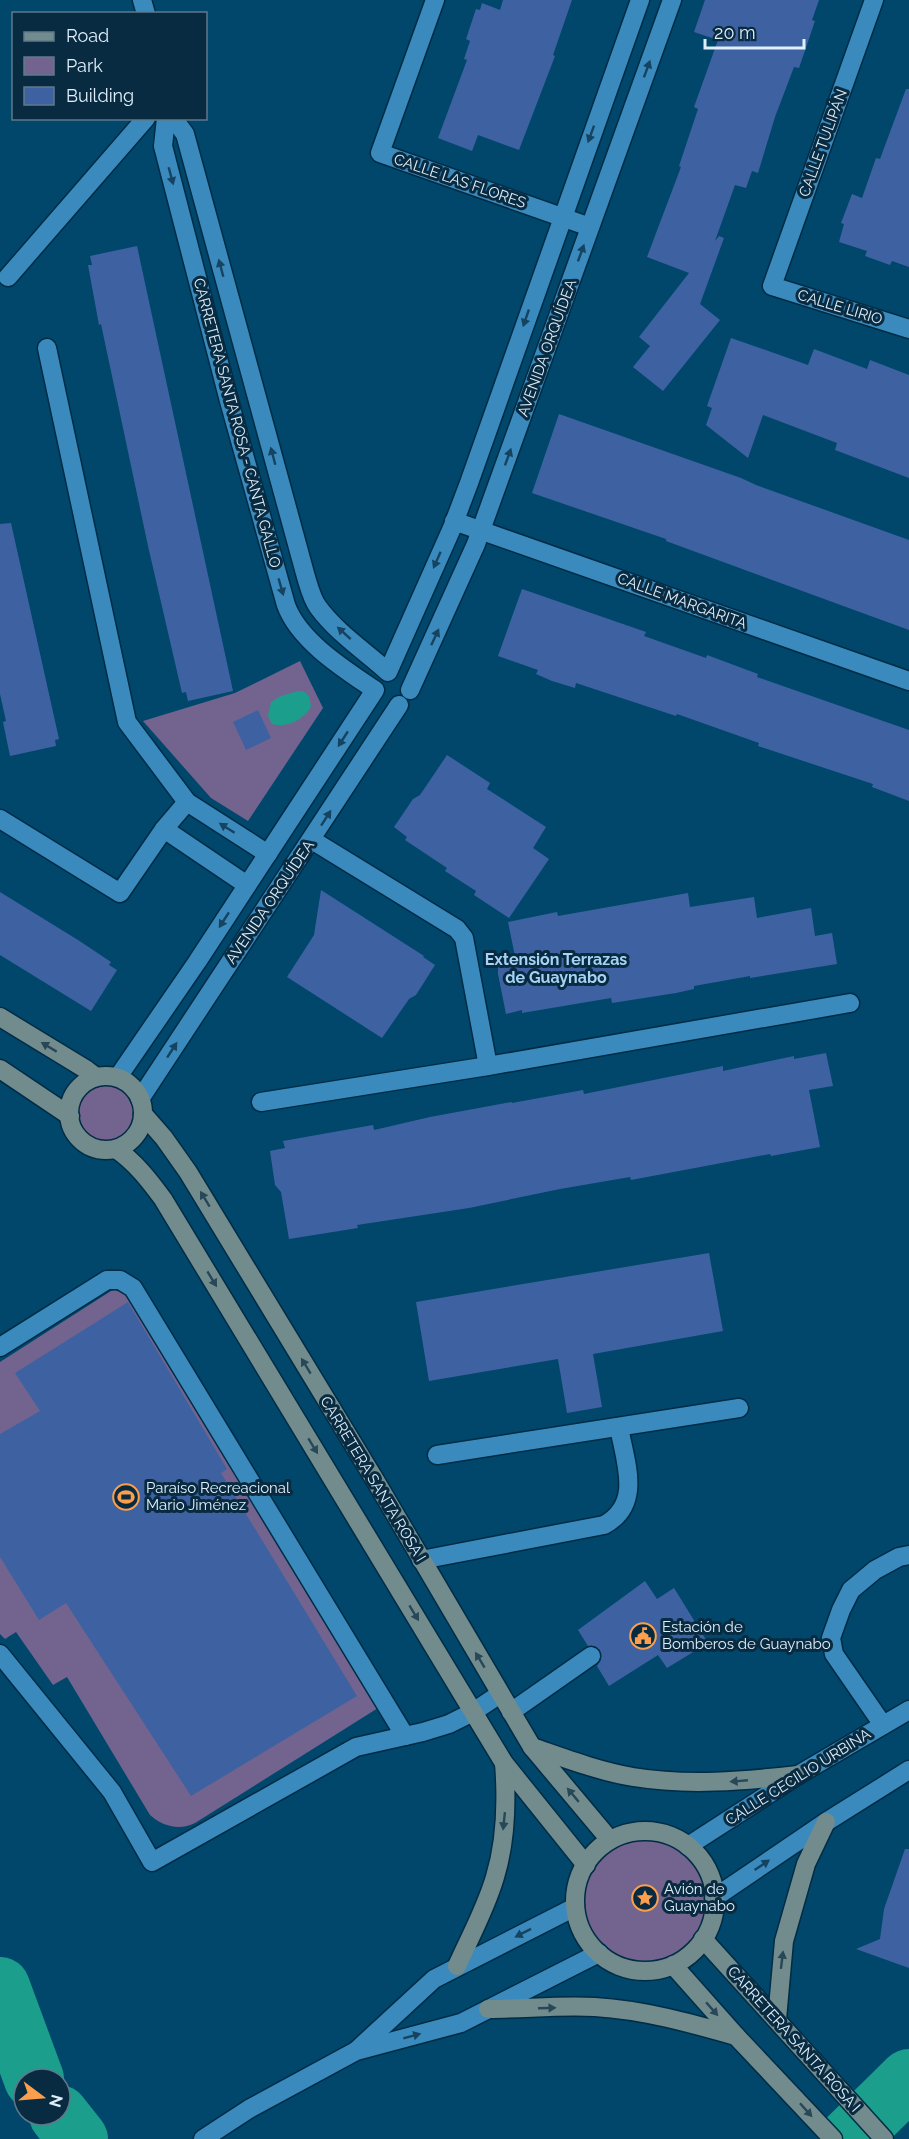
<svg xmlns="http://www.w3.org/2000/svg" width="909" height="2139" font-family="Raleway,sans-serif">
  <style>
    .green { fill: #73648f }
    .water { fill: #1c9e8c }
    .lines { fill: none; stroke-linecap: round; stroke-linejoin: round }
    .river { stroke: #1c9e8c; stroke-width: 60 }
    .building { fill: #3e62a1 }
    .lane-casing { stroke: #002c45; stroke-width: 21 }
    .street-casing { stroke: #002c45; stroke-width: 21 }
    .secondary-casing { stroke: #002c45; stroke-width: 21 }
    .lane { stroke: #3a8abd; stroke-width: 18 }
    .street { stroke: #3a8abd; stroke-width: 18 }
    .secondary { stroke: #728b8d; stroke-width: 18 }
    .oneway { fill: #154360 }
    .oneway2 { fill: #284858 }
    .labels { text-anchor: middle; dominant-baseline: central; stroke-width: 6; stroke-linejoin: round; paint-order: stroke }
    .street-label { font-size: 15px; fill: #dfeef9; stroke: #092b41 }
    .poi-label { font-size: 15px; fill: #dfeef9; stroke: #092b41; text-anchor: start }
    .neighbourhood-label { font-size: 16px; font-weight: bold; fill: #a6d3f4; stroke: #092b41 }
  </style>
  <rect width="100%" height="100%" fill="#00476b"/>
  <g class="green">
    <path d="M 300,661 L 323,708 L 248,821 L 211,798 L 143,721 L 235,693 Z"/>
    <circle cx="106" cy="1113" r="30"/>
    <path d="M 115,1290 L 125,1294 L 129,1298 L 378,1708 L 195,1823 C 179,1831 162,1826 150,1815 L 67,1677 L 53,1685 L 16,1632 L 5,1639 L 0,1634 L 0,1362 L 111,1291 Z"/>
    <circle cx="644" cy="1901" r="62"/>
  </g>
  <path class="water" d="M 298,691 L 303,691 L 309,696 L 311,706 L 309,710 C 300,721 286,728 272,724 L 268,716 L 271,702 L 281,696 Z"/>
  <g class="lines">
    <g class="river">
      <path d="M 0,1987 L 34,2079"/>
      <path d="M 59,2115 L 78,2139"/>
      <path d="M 848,2139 L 909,2079"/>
    </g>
  </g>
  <g class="building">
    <path d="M 503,0 L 572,0 L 553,55 L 555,56 L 519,150 L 478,135 L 472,151 L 438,138 L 467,60 L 464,59 L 470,41 L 466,39 L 476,9 L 480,10 L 482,3 L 500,10 Z"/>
    <path d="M 705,0 L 819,0 L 812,20 L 815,21 L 799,68 L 794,67 L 775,117 L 758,173 L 752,171 L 746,188 L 735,185 L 715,241 L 719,236 L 724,238 L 700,304 L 720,320 L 663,391 L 633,367 L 650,346 L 639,337 L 689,273 L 647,257 L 681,167 L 679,166 L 698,109 L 694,107 L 718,40 L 694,32 Z"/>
    <path d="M 906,89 L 909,89 L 909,267 L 892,261 L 890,265 L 865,256 L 867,251 L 839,242 L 844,224 L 841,223 L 852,194 L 862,198 L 876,158 L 880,159 Z"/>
    <path d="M 137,246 L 233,691 L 188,701 L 186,692 L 182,693 L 148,546 L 101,324 L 99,325 L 88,265 L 92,265 L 90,256 Z"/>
    <path d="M 731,338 L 808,365 L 814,349 L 867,369 L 870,360 L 909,375 L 909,478 L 835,450 L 837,443 L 763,415 L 748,458 L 706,425 L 712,408 L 707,406 Z"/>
    <path d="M 559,414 L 741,478 L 756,485 L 909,540 L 909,630 L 666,541 L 666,539 L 532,493 Z"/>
    <path d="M 11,523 L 59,739 L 55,740 L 56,746 L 10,756 L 3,722 L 6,721 L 0,694 L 0,524 Z"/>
    <path d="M 522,589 L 646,632 L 644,636 L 706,658 L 707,655 L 758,674 L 757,677 L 909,730 L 909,801 L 872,787 L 873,784 L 758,746 L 759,743 L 677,714 L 676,716 L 576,683 L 575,688 L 552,681 L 536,674 L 538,670 L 498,656 Z"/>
    <path d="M 258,710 L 271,738 L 246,750 L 233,722 Z"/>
    <path d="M 447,755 L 490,783 L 487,789 L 546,827 L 533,848 L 549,859 L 509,918 L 474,895 L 476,891 L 445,871 L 447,868 L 405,840 L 407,837 L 394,827 L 413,799 L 420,795 Z"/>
    <path d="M 321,890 L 424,956 L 423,957 L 435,965 L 416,995 L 409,999 L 382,1038 L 287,977 L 314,935 Z"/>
    <path d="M 0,892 L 78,940 L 111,962 L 109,965 L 117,970 L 91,1011 L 0,955 Z"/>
    <path d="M 688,893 L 690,907 L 754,897 L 757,918 L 811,908 L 815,936 L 832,933 L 837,964 L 750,978 L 750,976 L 694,986 L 694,989 L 676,993 L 612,1003 L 611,998 L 522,1013 L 522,1010 L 506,1014 L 498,974 L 498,959 L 516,961 L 508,922 L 557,912 L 558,916 Z"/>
    <path d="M 826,1053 L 833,1086 L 809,1090 L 820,1147 L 771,1156 L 770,1154 L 631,1180 L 630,1177 L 560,1189 L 469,1208 L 357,1225 L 358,1228 L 289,1239 L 281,1192 L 275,1185 L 270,1151 L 285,1148 L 283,1141 L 373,1125 L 374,1130 L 430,1117 L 512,1102 L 512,1103 L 583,1090 L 584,1094 L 723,1066 L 723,1071 L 794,1056 L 794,1059 Z"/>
    <path d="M 709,1253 L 723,1331 L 593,1354 L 602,1407 L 567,1413 L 558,1359 L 429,1381 L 416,1302 Z"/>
    <path d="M 128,1302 L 227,1469 L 221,1473 L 357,1696 L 191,1796 L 66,1603 L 39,1620 L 0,1557 L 0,1434 L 40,1411 L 15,1373 Z"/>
    <path d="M 645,1581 L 657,1599 L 674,1588 L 708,1643 L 667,1668 L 658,1655 L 609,1686 L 597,1666 L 601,1660 L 600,1650 L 595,1646 L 588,1646 L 578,1630 Z"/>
    <path d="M 905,1849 L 909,1849 L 909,1968 L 856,1949 L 880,1939 L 884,1909 Z"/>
  </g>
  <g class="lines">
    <g class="lane-casing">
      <g id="lane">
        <path d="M 0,1347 L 107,1280 L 120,1280 L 133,1288 L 405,1736"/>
        <path d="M 0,1654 L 112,1792 L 152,1862 L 356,1747 L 423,1732 L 449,1724 L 473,1712 L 500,1694"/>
        <path d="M 511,1712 L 591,1656"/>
      </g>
    </g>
    <g class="street-casing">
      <g id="street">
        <path d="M 142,0 L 146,14"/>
        <path d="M 435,0 L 380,153 L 590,227"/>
        <path d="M 874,0 L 772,286 L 909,329"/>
        <path d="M 173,118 L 185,134 L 306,577 C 309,587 312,599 318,607 C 337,633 365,651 388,672 L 452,528 L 469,483 L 640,0"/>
        <path d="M 8,277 L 146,118"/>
        <path d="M 47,348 L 127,722 L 187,802 L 268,854"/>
        <path d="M 454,521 L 909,681"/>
        <path d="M 410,690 L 476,544 L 672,0"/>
        <path d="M 0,819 L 120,893 L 164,829 L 187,802"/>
        <path d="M 164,829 L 247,885"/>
        <path d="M 312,840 L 457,929 L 464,938 L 488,1066"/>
        <path d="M 118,1077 L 197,962 L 375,690 C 344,669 299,641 286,605 L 229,401 L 163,146 L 166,118"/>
        <path d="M 140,1099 L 399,705"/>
        <path d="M 261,1102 L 488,1066 L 850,1003"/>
        <path d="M 437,1455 L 739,1408"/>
        <path d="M 421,1560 L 604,1525 C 643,1504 625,1462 619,1427"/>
        <path d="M 883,1725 L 834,1654 L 831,1638 L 841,1610 L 851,1590 L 875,1570 L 899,1557 L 909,1555"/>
        <path d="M 688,1846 L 798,1775 L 909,1710"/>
        <path d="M 714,1898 L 826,1822 L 909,1770"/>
        <path d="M 357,2050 L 434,1979 L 575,1907"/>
        <path d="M 203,2139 L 249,2109 L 356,2051 L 461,2023 L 599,1953"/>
      </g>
    </g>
    <g class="secondary-casing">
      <g id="secondary">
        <path d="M 0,1017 L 87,1070 L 96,1077"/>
        <path d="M 0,1069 L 70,1116"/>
        <circle cx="106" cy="1113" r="37"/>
        <path d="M 143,1114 L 164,1138 L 188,1172 L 375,1480 L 532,1747 L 610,1840"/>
        <path d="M 116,1149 C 135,1162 149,1180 163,1199 L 504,1763 L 586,1865"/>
        <path d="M 532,1747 C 564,1758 598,1771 633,1777 C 688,1786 743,1781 798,1775"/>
        <circle cx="645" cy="1901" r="70"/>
        <path d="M 703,1939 L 884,2139"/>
        <path d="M 673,1965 L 736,2036 L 833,2139"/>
        <path d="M 457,1966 C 470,1937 486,1908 495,1877 C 506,1841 507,1801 504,1763"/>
        <path d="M 488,2009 C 524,2009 560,2005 595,2007 C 644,2010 690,2023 736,2036"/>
        <path d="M 777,2019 L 784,1941 L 806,1864 L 826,1822"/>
      </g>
    </g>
    <use href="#lane" class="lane"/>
    <use href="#street" class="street"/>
    <use href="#secondary" class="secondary"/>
  </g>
  <defs><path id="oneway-solid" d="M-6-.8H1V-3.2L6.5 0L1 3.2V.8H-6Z" transform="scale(1.5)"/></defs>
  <g class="oneway">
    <use href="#oneway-solid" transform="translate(647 69) rotate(-70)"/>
    <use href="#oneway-solid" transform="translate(591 134) rotate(110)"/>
    <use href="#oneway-solid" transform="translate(171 176) rotate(75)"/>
    <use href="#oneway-solid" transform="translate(581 253) rotate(-70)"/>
    <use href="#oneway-solid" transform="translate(221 268) rotate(-105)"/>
    <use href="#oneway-solid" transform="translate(526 318) rotate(109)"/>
    <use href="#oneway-solid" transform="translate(273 456) rotate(-105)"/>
    <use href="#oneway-solid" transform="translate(508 457) rotate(-70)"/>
    <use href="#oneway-solid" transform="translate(437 560) rotate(114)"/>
    <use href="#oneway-solid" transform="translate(281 587) rotate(74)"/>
    <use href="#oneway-solid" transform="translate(344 633) rotate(-138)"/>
    <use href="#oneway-solid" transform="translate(435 637) rotate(-65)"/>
    <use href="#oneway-solid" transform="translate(343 739) rotate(123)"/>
    <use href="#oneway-solid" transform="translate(326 818) rotate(-57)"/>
    <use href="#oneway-solid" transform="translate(227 828) rotate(-148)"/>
    <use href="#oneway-solid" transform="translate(224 920) rotate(123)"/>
    <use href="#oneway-solid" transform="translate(172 1050) rotate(-57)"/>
    <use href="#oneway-solid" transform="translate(762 1865) rotate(-34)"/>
    <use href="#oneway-solid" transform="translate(523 1933) rotate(153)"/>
    <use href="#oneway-solid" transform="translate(412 2036) rotate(-15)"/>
  </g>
  <g class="oneway2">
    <use href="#oneway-solid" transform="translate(49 1047) rotate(-149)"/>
    <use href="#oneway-solid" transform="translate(205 1199) rotate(-121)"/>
    <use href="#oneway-solid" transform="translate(212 1279) rotate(59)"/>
    <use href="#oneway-solid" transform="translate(306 1366) rotate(-121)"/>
    <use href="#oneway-solid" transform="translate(313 1446) rotate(59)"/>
    <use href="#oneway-solid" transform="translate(414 1613) rotate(59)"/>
    <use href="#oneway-solid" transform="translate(480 1660) rotate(-121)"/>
    <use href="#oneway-solid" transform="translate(739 1781) rotate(175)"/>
    <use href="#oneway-solid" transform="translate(573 1795) rotate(-130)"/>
    <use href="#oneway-solid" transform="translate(504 1821) rotate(96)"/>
    <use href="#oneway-solid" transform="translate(782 1960) rotate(-83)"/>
    <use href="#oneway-solid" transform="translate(547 2008) rotate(-2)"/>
    <use href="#oneway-solid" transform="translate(712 2009) rotate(49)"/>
    <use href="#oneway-solid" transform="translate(806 2110) rotate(48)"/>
  </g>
  <defs>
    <g id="stadium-ring" transform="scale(1.35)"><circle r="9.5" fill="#092b41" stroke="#f99f4d" stroke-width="1.5"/><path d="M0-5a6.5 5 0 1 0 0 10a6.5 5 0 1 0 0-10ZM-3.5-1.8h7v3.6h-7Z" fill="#f99f4d"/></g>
    <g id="civic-ring" transform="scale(1.35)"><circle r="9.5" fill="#092b41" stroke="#f99f4d" stroke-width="1.5"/><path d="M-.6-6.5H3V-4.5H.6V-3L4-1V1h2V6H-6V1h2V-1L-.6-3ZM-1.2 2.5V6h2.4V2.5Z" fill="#f99f4d"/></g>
    <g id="sight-ring" transform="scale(1.35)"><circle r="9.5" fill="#092b41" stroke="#f99f4d" stroke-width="1.5"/><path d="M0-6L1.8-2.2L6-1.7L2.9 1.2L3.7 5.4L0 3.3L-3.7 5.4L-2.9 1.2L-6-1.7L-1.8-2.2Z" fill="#f99f4d"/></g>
  </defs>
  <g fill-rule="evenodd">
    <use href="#stadium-ring" x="126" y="1497"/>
    <use href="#civic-ring" x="643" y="1636"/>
    <use href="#sight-ring" x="645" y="1898"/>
  </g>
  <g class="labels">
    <g class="street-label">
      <text transform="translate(823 143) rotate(-70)">CALLE TULIPÁN</text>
      <text transform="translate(460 181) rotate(19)">CALLE LAS FLORES</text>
      <text transform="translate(840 307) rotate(17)">CALLE LIRIO</text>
      <text transform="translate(547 348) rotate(-70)">AVENIDA ORQUÍDEA</text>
      <text transform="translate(237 423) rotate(75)">CARRETERA SANTA ROSA - CANTA GALLO</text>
      <text transform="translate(682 601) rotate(20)">CALLE MARGARITA</text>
      <text transform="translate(270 902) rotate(-56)">AVENIDA ORQUÍDEA</text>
      <text transform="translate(373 1479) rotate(59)">CARRETERA SANTA ROSA I</text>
      <text transform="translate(798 1777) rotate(-32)">CALLE CECILIO URBINA</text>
      <text transform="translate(794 2039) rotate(48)">CARRETERA SANTA ROSA I</text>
    </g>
    <g class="poi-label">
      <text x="146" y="1488">Paraíso Recreacional<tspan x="146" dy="17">Mario Jiménez</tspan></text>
      <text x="662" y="1627">Estación de<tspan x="662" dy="17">Bomberos de Guaynabo</tspan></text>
      <text x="664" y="1889">Avión de<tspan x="664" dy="17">Guaynabo</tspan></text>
    </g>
    <g class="neighbourhood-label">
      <text x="556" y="959">Extensión Terrazas<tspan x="556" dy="18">de Guaynabo</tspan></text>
    </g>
  </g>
  <rect x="12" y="12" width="195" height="108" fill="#092b41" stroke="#5f798b" stroke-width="1.5"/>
  <rect x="24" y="32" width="30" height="9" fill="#728b8d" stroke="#5f798b" stroke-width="1.5"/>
  <text x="66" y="42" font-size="18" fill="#dfeef9">Road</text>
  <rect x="24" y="57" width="30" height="18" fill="#73648f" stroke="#5f798b" stroke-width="1.5"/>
  <text x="66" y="72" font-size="18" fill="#dfeef9">Park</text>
  <rect x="24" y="87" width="30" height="18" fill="#3e62a1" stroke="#5f798b" stroke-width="1.5"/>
  <text x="66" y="102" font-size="18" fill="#dfeef9">Building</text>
  <g transform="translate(42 2097) rotate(106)"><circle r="28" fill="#092b41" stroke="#5f798b" stroke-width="1.5"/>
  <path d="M0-4.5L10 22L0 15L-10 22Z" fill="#f99f4d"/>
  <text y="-9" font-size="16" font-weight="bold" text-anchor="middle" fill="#dfeef9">N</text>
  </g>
  <path d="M705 39v9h99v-9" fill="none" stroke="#dfeef9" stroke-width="3"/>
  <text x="714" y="39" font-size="18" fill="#dfeef9" stroke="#092b41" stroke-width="4.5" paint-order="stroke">20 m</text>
</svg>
